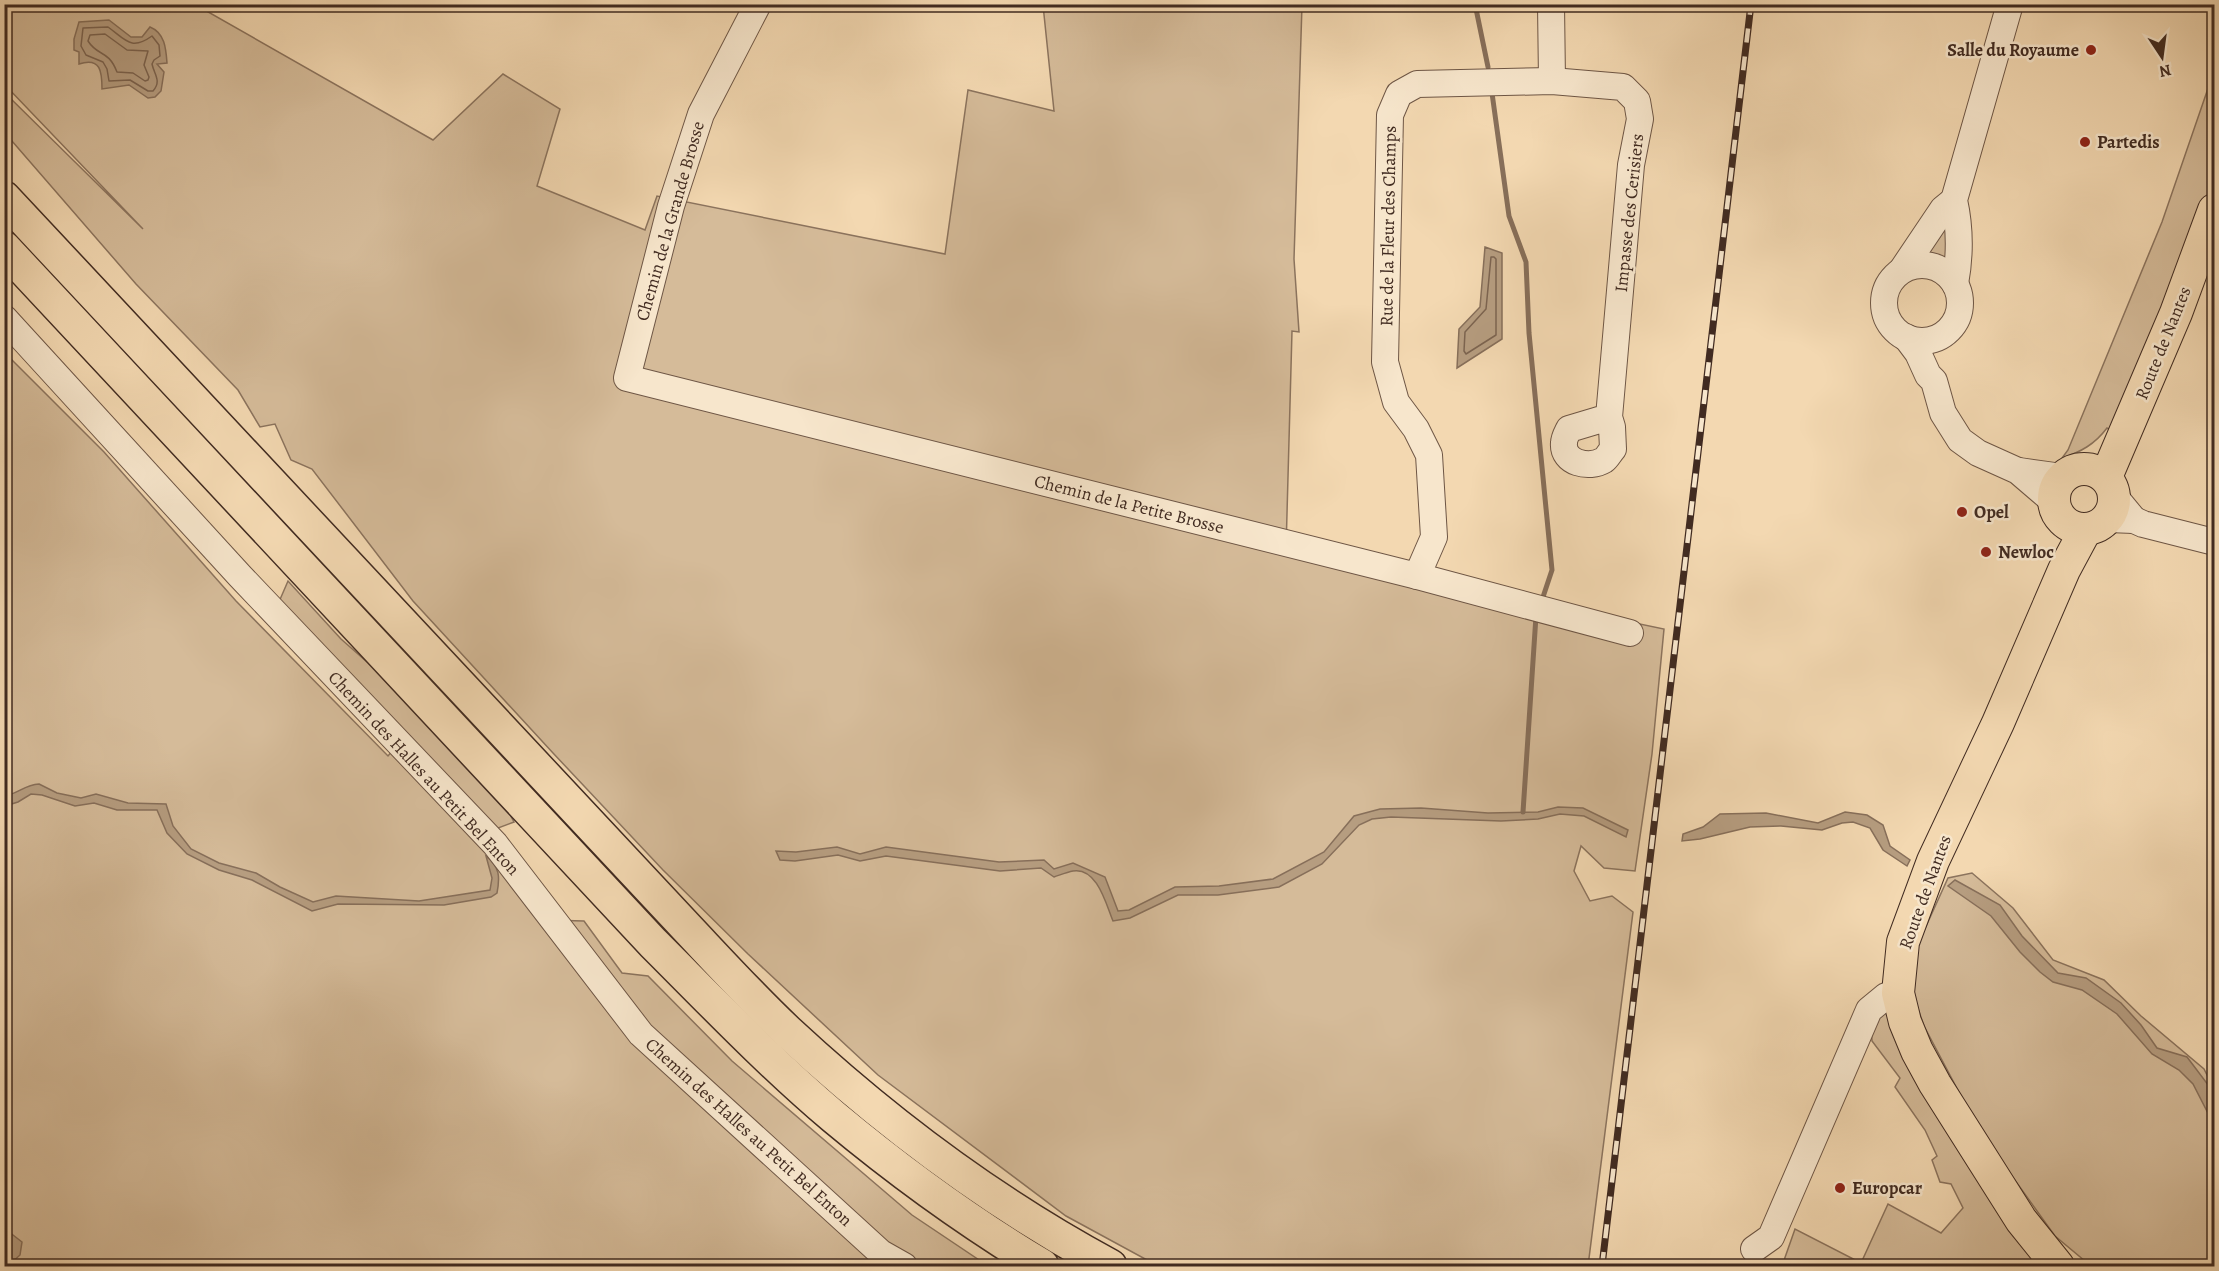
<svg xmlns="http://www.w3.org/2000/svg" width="2219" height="1271" font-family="Alegreya,serif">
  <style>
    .green { fill: #d5bb99; stroke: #8b735d; stroke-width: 1.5 }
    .water { fill: #b69d80; stroke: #876f5a; stroke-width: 1.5 }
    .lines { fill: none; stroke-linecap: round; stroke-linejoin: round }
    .shore { stroke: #7c6450; stroke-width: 1.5 }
    .stream { stroke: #876f5a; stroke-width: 5 }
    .minor-casing { stroke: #6e5645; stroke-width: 28 }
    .major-casing { stroke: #412b21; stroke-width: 34 }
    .highway-casing { stroke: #412b21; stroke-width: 36 }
    .minor { stroke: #f7e6cc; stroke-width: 26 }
    .major { stroke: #f3d8b1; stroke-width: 32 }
    .highway { stroke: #f3d8b1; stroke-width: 33 }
    .rail-casing { stroke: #412b21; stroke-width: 7 }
    .rail { stroke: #f7e6cc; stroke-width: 4.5; stroke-dasharray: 14; stroke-linecap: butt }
    .poi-dot { fill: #8f2418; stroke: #f7e6cc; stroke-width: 2 }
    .labels { text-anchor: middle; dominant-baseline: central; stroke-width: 5; stroke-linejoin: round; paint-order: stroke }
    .poi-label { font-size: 18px; font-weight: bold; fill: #412b21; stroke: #f7e6cc; text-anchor: start }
    .street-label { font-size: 18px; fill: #412b21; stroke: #f7e6cc }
  </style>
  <rect width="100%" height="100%" fill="#f3d8b1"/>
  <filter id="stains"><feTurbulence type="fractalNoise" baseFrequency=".00333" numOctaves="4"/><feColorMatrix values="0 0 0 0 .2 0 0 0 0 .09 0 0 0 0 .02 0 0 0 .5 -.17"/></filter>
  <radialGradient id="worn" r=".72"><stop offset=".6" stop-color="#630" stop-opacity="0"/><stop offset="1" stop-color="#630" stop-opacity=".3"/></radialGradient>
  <g class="green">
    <path d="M 5,5 L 196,5 L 433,140 L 503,74 L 560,109 L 537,186 L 645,230 L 657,196 L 945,254 L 968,90 L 1054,111 L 1043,5 L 1302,5 L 1294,259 L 1299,332 L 1292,331 L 1286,550 L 1664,629 L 1652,754 L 1635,871 L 1604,868 L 1581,846 L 1574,871 L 1590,901 L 1612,896 L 1633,912 L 1588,1266 L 1158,1266 L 1066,1216 L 878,1075 L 748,954 L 663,870 L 553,753 L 413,601 L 312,469 L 291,460 L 275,424 L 260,427 L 238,390 L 136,284 L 5,133 L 4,92 L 143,229 L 5,85 Z"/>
    <path d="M 2214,71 L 2214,188 L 2180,280 L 2112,431 L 2107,428 C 2095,444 2081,452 2062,458 L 2068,450 L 2162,222 Z"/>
    <path d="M 1948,217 L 1949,266 L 1921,258 Z"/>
    <path d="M 5,353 L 104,452 L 236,601 L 388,756 L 393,750 L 275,611 L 288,581 L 341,639 L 392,684 L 499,794 L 514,822 L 482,834 L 547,920 L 584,921 L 622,973 L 648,976 L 732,1061 L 912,1215 L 988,1266 L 5,1266 Z"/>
    <path d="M 1972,873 L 2013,908 L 2053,960 L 2104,980 L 2141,1016 L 2204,1069 L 2214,1089 L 2214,1266 L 2091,1266 L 2055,1236 L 1979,1130 L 1924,1026 L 1913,994 L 1913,955 L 1948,878 Z"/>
    <path d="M 1881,1009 L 1888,1015 L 2040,1266 L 1782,1266 L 1795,1229 L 1861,1263 L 1888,1204 L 1941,1233 L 1963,1208 L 1951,1184 L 1940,1182 L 1932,1160 L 1937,1156 L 1925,1130 L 1895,1087 L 1900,1078 L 1872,1041 L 1871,1029 Z"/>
  </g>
  <g class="water">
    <path d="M 109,20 L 131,37 L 142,37 L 150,27 C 165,33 166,49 167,63 L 157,64 L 164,72 L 161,91 L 155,97 L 148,98 L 129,85 L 102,89 C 102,72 101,57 79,64 L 79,52 L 74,50 L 74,39 L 79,22 Z"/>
    <path d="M 1485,247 L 1502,253 L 1502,339 L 1457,368 L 1459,329 L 1480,307 Z"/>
    <path d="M 39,784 L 57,793 L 81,798 L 96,794 L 128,803 L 166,804 L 173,826 L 191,849 L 219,863 L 256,873 L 280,887 L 313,902 L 336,896 L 419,901 L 490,890 L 492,878 L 486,856 C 500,867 500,877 497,893 L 491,897 L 444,905 L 338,904 L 312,911 L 252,880 L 219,870 L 187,854 L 167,833 L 157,810 L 117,810 L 94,803 L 75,806 L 42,795 L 31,794 L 18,802 L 5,806 L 4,796 C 18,794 24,785 39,784 Z"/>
    <path d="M 1558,807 L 1583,808 L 1628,830 L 1626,837 L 1584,816 L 1560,814 L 1538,819 L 1501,821 L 1391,817 L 1372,819 L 1359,825 L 1322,864 L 1279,887 L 1218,895 L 1178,895 L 1130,918 L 1113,921 C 1106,904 1097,867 1073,871 C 1067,872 1060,875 1054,877 L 1041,868 L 1000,871 L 886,856 L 860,861 L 838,855 L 795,861 L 780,860 L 776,851 L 796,852 L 837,847 L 860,854 L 886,847 L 999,862 L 1044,860 L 1054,869 L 1073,863 L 1105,877 L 1118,911 L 1129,910 L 1175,887 L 1219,886 L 1273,879 L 1324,852 L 1354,816 L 1380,809 L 1421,808 L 1488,813 L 1538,812 Z"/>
    <path d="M 1845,812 L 1867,815 L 1883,825 L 1890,846 L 1910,860 L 1907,866 L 1883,850 L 1870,828 L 1853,822 L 1842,823 L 1822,830 L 1781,826 L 1750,827 L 1700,839 L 1682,841 L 1683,834 L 1703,827 L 1720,814 L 1766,813 L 1818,823 Z"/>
    <path d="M 1955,880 L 2000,905 L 2022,936 L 2058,973 L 2086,978 L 2121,1003 L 2141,1025 L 2157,1048 L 2187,1057 L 2209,1086 L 2214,1099 L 2214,1125 L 2193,1084 L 2179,1070 L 2152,1054 L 2117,1014 L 2082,990 L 2053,982 L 2040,972 L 2020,952 L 1991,916 L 1948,886 Z"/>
    <path d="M 4,1228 L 22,1242 L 20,1255 L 8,1266 L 5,1266 Z"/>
  </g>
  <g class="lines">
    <g class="shore">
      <path d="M 108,27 C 126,40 131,51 152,36 L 159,45 L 160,56 L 154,60 L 152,64 C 154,74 162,81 153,91 L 148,91 L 130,80 L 109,81 L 107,69 L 103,62 L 86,55 L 81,46 L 83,28 Z"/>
      <path d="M 105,34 L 127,50 L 148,51 L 144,65 L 149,77 L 148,80 L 145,81 L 133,73 L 117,72 C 108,49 98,57 88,41 L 90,35 Z"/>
      <path d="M 1491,257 L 1494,257 L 1496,259 L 1496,335 L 1466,354 L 1464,351 L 1465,332 L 1486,309 Z"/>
    </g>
    <g class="stream">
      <path d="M 1475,4 L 1488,67"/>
      <path d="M 1492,93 L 1509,216 L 1526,262 L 1529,333 L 1552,570 L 1541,603"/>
      <path d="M 1523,812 L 1536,616"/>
    </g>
    <g class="minor-casing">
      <g id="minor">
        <path d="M 758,4 L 701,114 L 671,206 L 627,378 L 1417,576 L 1630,633"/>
        <path d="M 1551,4 L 1552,81"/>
        <circle cx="1922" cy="303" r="38"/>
        <path d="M 1902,270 L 1943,209 L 1954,200"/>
        <path d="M 1955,284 C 1960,257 1960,227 1954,200 L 2010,4"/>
        <path d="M 4,318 L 240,576 L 495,844 L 641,1034 L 881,1253 L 904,1266"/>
        <path d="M 1906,337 L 1918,353 L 1928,375 L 1934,381 L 1943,413 L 1960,440 L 1978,453 L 2018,471 L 2053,501"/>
        <path d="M 2019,471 L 2062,477"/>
        <path d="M 2115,497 L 2134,520"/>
        <path d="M 2108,519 L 2134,520 L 2143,524 L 2214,542"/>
        <path d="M 1417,576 L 1434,537 L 1429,455 L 1416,429 L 1396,402 L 1385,362 L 1390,115 L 1399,94 L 1417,84 L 1552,81 L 1623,87 L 1637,101 L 1640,119 L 1631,165 L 1609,417 L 1612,427 L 1613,449 C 1610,452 1607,458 1604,460 C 1589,469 1562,463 1564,443 C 1564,438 1567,433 1569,429 L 1609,417"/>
        <path d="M 1754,1249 L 1771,1237 L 1869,1010 L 1886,996 L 1898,993"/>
      </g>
    </g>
    <g class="major-casing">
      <g id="major">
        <circle cx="2084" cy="499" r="30"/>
        <path d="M 2106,477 L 2176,313 L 2214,210"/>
        <path d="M 2058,1266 L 2021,1220 L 1935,1084 L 1917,1051 L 1905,1022 L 1898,993 L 1903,942 L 1933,861 L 1998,723 L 2064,570 L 2086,529"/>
      </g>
    </g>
    <g class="highway-casing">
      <g id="highway">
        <path d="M 4,198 L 689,930 C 721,964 753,999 787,1031 C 885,1122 993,1203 1110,1266"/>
        <path d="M 4,248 L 653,943 C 712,1002 770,1063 834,1117 C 900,1172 969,1222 1042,1266"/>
      </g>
    </g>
    <use href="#minor" class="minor"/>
    <use href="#major" class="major"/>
    <use href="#highway" class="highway"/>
    <g class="rail-casing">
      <path id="rail" d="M 1602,1266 L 1751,4"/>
    </g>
    <use href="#rail" class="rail"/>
  </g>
  <g class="poi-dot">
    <circle cx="2091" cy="50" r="6"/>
    <circle cx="2085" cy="142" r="6"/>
    <circle cx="1962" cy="512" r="6"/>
    <circle cx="1986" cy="552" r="6"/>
    <circle cx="1840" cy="1188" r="6"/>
  </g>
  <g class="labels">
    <g class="poi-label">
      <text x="2079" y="50" text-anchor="end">Salle du Royaume</text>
      <text x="2097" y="142">Partedis</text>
      <text x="1974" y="512">Opel</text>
      <text x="1998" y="552">Newloc</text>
      <text x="1852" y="1188">Europcar</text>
    </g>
    <g class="street-label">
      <text transform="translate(1629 213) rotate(-84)">Impasse des Cerisiers</text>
      <text transform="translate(670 221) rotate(-74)">Chemin de la Grande Brosse</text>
      <text transform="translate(1388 226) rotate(-89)">Rue de la Fleur des Champs</text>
      <text transform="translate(2163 343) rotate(-68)">Route de Nantes</text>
      <text transform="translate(1129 504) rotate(14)">Chemin de la Petite Brosse</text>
      <text transform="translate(424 773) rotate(47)">Chemin des Halles au Petit Bel Enton</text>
      <text transform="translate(1925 892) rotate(-70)">Route de Nantes</text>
      <text transform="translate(749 1132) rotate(42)">Chemin des Halles au Petit Bel Enton</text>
    </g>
  </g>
  <rect width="2219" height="1271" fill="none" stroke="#f3d8b1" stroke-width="24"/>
  <rect x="6" y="6" width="2207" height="1259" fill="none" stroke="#412b21" stroke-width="3"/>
  <rect x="12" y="12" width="2195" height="1247" fill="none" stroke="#412b21" stroke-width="1.5"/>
  <g transform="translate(2162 57) rotate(167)" stroke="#f7e6cc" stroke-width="4.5" paint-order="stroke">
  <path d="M0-4.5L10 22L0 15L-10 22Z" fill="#412b21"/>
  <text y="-9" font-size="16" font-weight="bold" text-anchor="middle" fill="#412b21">N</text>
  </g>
  <rect width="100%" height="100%" filter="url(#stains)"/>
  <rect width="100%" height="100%" fill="url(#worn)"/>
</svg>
